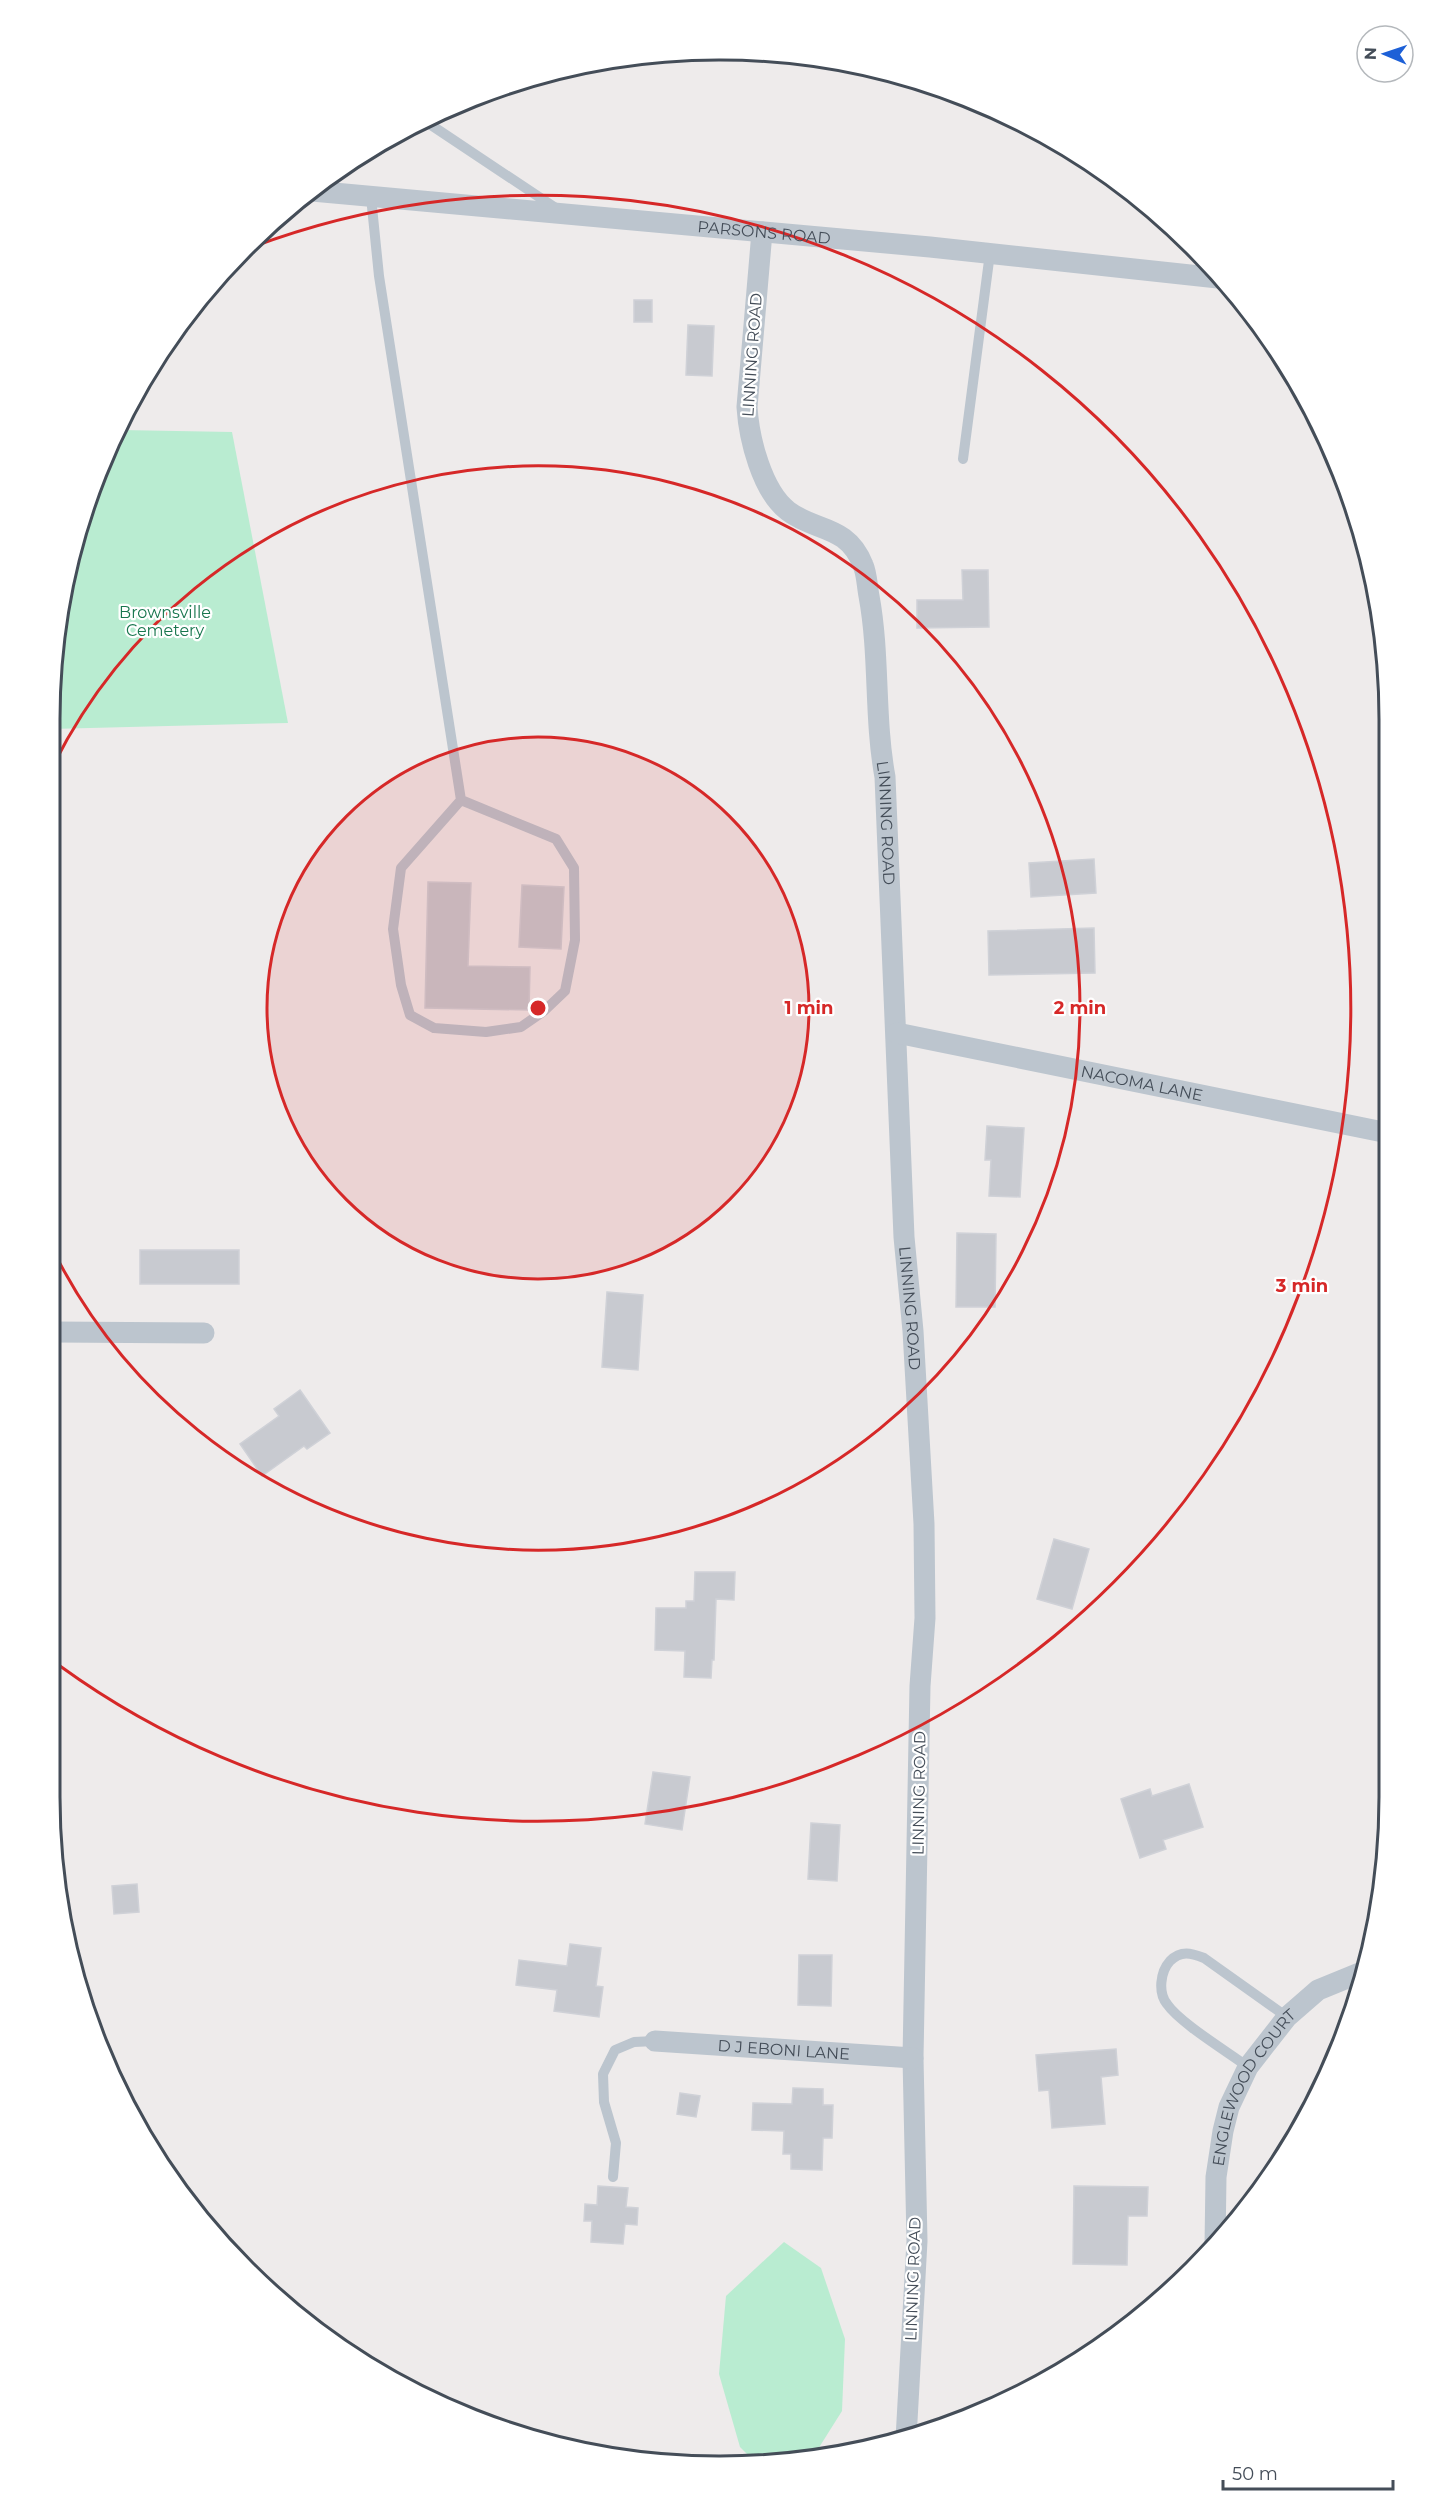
<svg xmlns="http://www.w3.org/2000/svg" width="1439" height="2516" font-family="Montserrat,sans-serif">
  <style>
    .green { fill: #b9ecd1 }
    .building { fill: #c8cad0; stroke: #cfd1d7; stroke-width: 1.5 }
    .lines { fill: none; stroke-linecap: round; stroke-linejoin: round }
    .lane { stroke: #bcc5ce; stroke-width: 10 }
    .street { stroke: #bcc5ce; stroke-width: 21 }
    .ring { fill: none; stroke: #d62828; stroke-width: 3 }
    .labels { text-anchor: middle; dominant-baseline: central; stroke-width: 4.5; stroke-linejoin: round; paint-order: stroke }
    .street-label { font-size: 16px; fill: #444d58; stroke: #fff }
    .park-label { font-size: 16px; fill: #18764e; stroke: #fff }
    .rim { fill: none; stroke: #444d58; stroke-width: 3 }
    .centre { fill: #d62828; stroke: #fff; stroke-width: 3 }
    .ring-label { font-size: 18px; text-anchor: middle; font-weight: bold; fill: #d62828; stroke: #fff; stroke-width: 4.5; stroke-linejoin: round; paint-order: stroke }
  </style>
  <rect width="100%" height="100%" fill="#eeebeb"/>
  <g class="green">
    <path d="M 121,430 L 232,432 L 288,723 L 51,729 L 51,675 L 85,504 Z"/>
    <path d="M 784,2242 L 821,2268 L 845,2339 L 842,2411 L 813,2457 L 756,2463 L 740,2447 L 719,2374 L 726,2296 Z"/>
  </g>
  <g class="building">
    <rect x="634" y="300" width="18" height="22"/>
    <path d="M 688,325 L 714,326 L 712,376 L 686,375 Z"/>
    <path d="M 962,570 L 988,570 L 989,627 L 917,628 L 917,600 L 963,600 Z"/>
    <path d="M 1094,859 L 1096,893 L 1031,897 L 1029,863 Z"/>
    <path d="M 428,882 L 471,883 L 468,966 L 530,967 L 529,1010 L 425,1008 Z"/>
    <path d="M 522,885 L 564,887 L 561,949 L 519,947 Z"/>
    <path d="M 1094,928 L 1095,973 L 989,975 L 988,931 Z"/>
    <path d="M 987,1126 L 1024,1128 L 1020,1197 L 989,1196 L 991,1160 L 985,1160 Z"/>
    <path d="M 957,1233 L 996,1234 L 995,1307 L 956,1307 Z"/>
    <rect x="140" y="1250" width="99" height="34"/>
    <path d="M 607,1292 L 643,1295 L 638,1370 L 602,1367 Z"/>
    <path d="M 300,1390 L 330,1433 L 307,1449 L 304,1446 L 262,1476 L 240,1444 L 279,1416 L 274,1409 Z"/>
    <path d="M 1054,1539 L 1089,1549 L 1072,1609 L 1037,1599 Z"/>
    <path d="M 695,1572 L 735,1572 L 734,1600 L 716,1599 L 714,1660 L 712,1660 L 711,1678 L 684,1677 L 685,1651 L 655,1650 L 656,1608 L 686,1608 L 686,1601 L 694,1601 Z"/>
    <path d="M 653,1772 L 690,1777 L 682,1830 L 645,1824 Z"/>
    <path d="M 1189,1784 L 1203,1827 L 1163,1840 L 1166,1849 L 1140,1858 L 1121,1799 L 1150,1789 L 1152,1796 Z"/>
    <path d="M 811,1823 L 840,1825 L 837,1881 L 808,1879 Z"/>
    <path d="M 137,1884 L 139,1912 L 114,1914 L 112,1886 Z"/>
    <path d="M 570,1944 L 601,1948 L 596,1986 L 603,1987 L 599,2017 L 554,2011 L 557,1990 L 516,1985 L 519,1960 L 567,1966 Z"/>
    <path d="M 799,1955 L 832,1955 L 831,2006 L 798,2005 Z"/>
    <path d="M 1116,2049 L 1118,2075 L 1101,2077 L 1105,2124 L 1052,2128 L 1049,2090 L 1039,2091 L 1036,2055 Z"/>
    <path d="M 793,2088 L 823,2089 L 823,2105 L 833,2105 L 832,2138 L 823,2138 L 822,2170 L 791,2169 L 791,2154 L 783,2154 L 784,2131 L 752,2130 L 753,2103 L 792,2104 Z"/>
    <path d="M 680,2093 L 700,2096 L 696,2117 L 677,2114 Z"/>
    <path d="M 598,2186 L 628,2188 L 626,2207 L 638,2208 L 637,2225 L 625,2224 L 623,2244 L 591,2242 L 592,2221 L 584,2221 L 585,2204 L 597,2205 Z"/>
    <path d="M 1074,2186 L 1148,2187 L 1147,2216 L 1128,2216 L 1127,2265 L 1073,2264 Z"/>
  </g>
  <g class="lines">
    <g class="lane">
      <path d="M 425,121 L 557,209"/>
      <path d="M 371,197 L 379,276 L 461,800 L 401,868 L 393,929 L 401,985 L 410,1015 L 434,1028 L 486,1032 L 521,1027 L 544,1011 L 565,991 L 575,940 L 574,868 L 556,839 L 461,800"/>
      <path d="M 963,459 L 990,253"/>
      <path d="M 1248,2067 C 1228,2052 1180,2023 1167,2004 C 1158,1993 1160,1972 1170,1961 C 1181,1950 1191,1953 1204,1958 L 1287,2017"/>
      <path d="M 613,2177 L 616,2143 L 604,2102 L 603,2074 L 615,2050 L 634,2042 L 655,2041"/>
    </g>
    <g class="street">
      <path id="s1" d="M 312,191 L 930,247 L 1218,278"/>
      <path id="s2" d="M 762,232 L 747,407 C 749,439 762,491 788,511 C 815,532 847,524 863,565 C 867,574 867,586 869,596 C 880,656 874,717 885,777 L 904,1237 L 913,1331 L 924,1524 L 925,1618 L 920,1686 L 913,2058 L 917,2241 L 906,2439"/>
      <path id="s3" d="M 897,1033 L 1388,1133"/>
      <path d="M 53,1332 L 204,1333"/>
      <path id="s4" d="M 655,2041 L 913,2058"/>
      <path id="s5" d="M 1215,2246 L 1216,2177 L 1223,2131 L 1229,2107 L 1248,2067 L 1287,2017 L 1318,1990 L 1362,1972"/>
    </g>
  </g>
  <circle cx="538" cy="1008" r="271" fill="#d62828" fill-opacity=".12"/>
  <g class="ring">
    <circle cx="538" cy="1008" r="271"/>
    <path d="M53 766A542 542 0 1 1 55 1254"/>
    <path d="M247 249A813 813 0 1 1 60 1666"/>
  </g>
  <g class="labels">
    <g class="street-label">
      <text stroke="none"><textPath href="#s1" startOffset="454">PARSONS ROAD</textPath></text>
      <text transform="translate(752 355) rotate(-86)">LINNING ROAD</text>
      <text stroke="none"><textPath href="#s2" startOffset="645">LINNING ROAD</textPath></text>
      <text stroke="none"><textPath href="#s3" startOffset="250">NACOMA LANE</textPath></text>
      <text stroke="none"><textPath href="#s2" startOffset="1131">LINNING ROAD</textPath></text>
      <text transform="translate(919 1793) rotate(-89)">LINNING ROAD</text>
      <text stroke="none"><textPath href="#s4" startOffset="129">D J EBONI LANE</textPath></text>
      <text stroke="none"><textPath href="#s5" startOffset="168">ENGLEWOOD COURT</textPath></text>
      <text transform="translate(913 2279) rotate(-88)">LINNING ROAD</text>
    </g>
    <g class="park-label">
      <text x="165" y="612">Brownsville<tspan x="165" dy="18">Cemetery</tspan></text>
    </g>
  </g>
  <path d="M0 0H1439V2516H0ZM719 60H720A659 659 0 0 1 1379 719V1797A659 659 0 0 1 720 2456H719A659 659 0 0 1 60 1797V719A659 659 0 0 1 719 60Z" fill="#fff" fill-rule="evenodd"/>
  <path class="rim" d="M719 60H720A659 659 0 0 1 1379 719V1797A659 659 0 0 1 720 2456H719A659 659 0 0 1 60 1797V719A659 659 0 0 1 719 60Z"/>
  <circle cx="538" cy="1008" r="9" class="centre"/>
  <g class="ring-label">
    <text x="809" y="1014">1 min</text>
    <text x="1080" y="1014">2 min</text>
    <text x="1302" y="1292">3 min</text>
  </g>
  <g transform="translate(1385 54) rotate(272)"><circle r="28" fill="#ffffff" stroke="#b4b8bc" stroke-width="1.5"/>
  <path d="M0-4.5L10 22L0 15L-10 22Z" fill="#1d60d7"/>
  <text y="-9" font-size="16" font-weight="bold" text-anchor="middle" fill="#444d58">N</text>
  </g>
  <path d="M1223 2480v9h170v-9" fill="none" stroke="#444d58" stroke-width="3"/>
  <text x="1232" y="2480" font-size="18" fill="#444d58" stroke="#ffffff" stroke-width="4.5" paint-order="stroke">50 m</text>
</svg>
